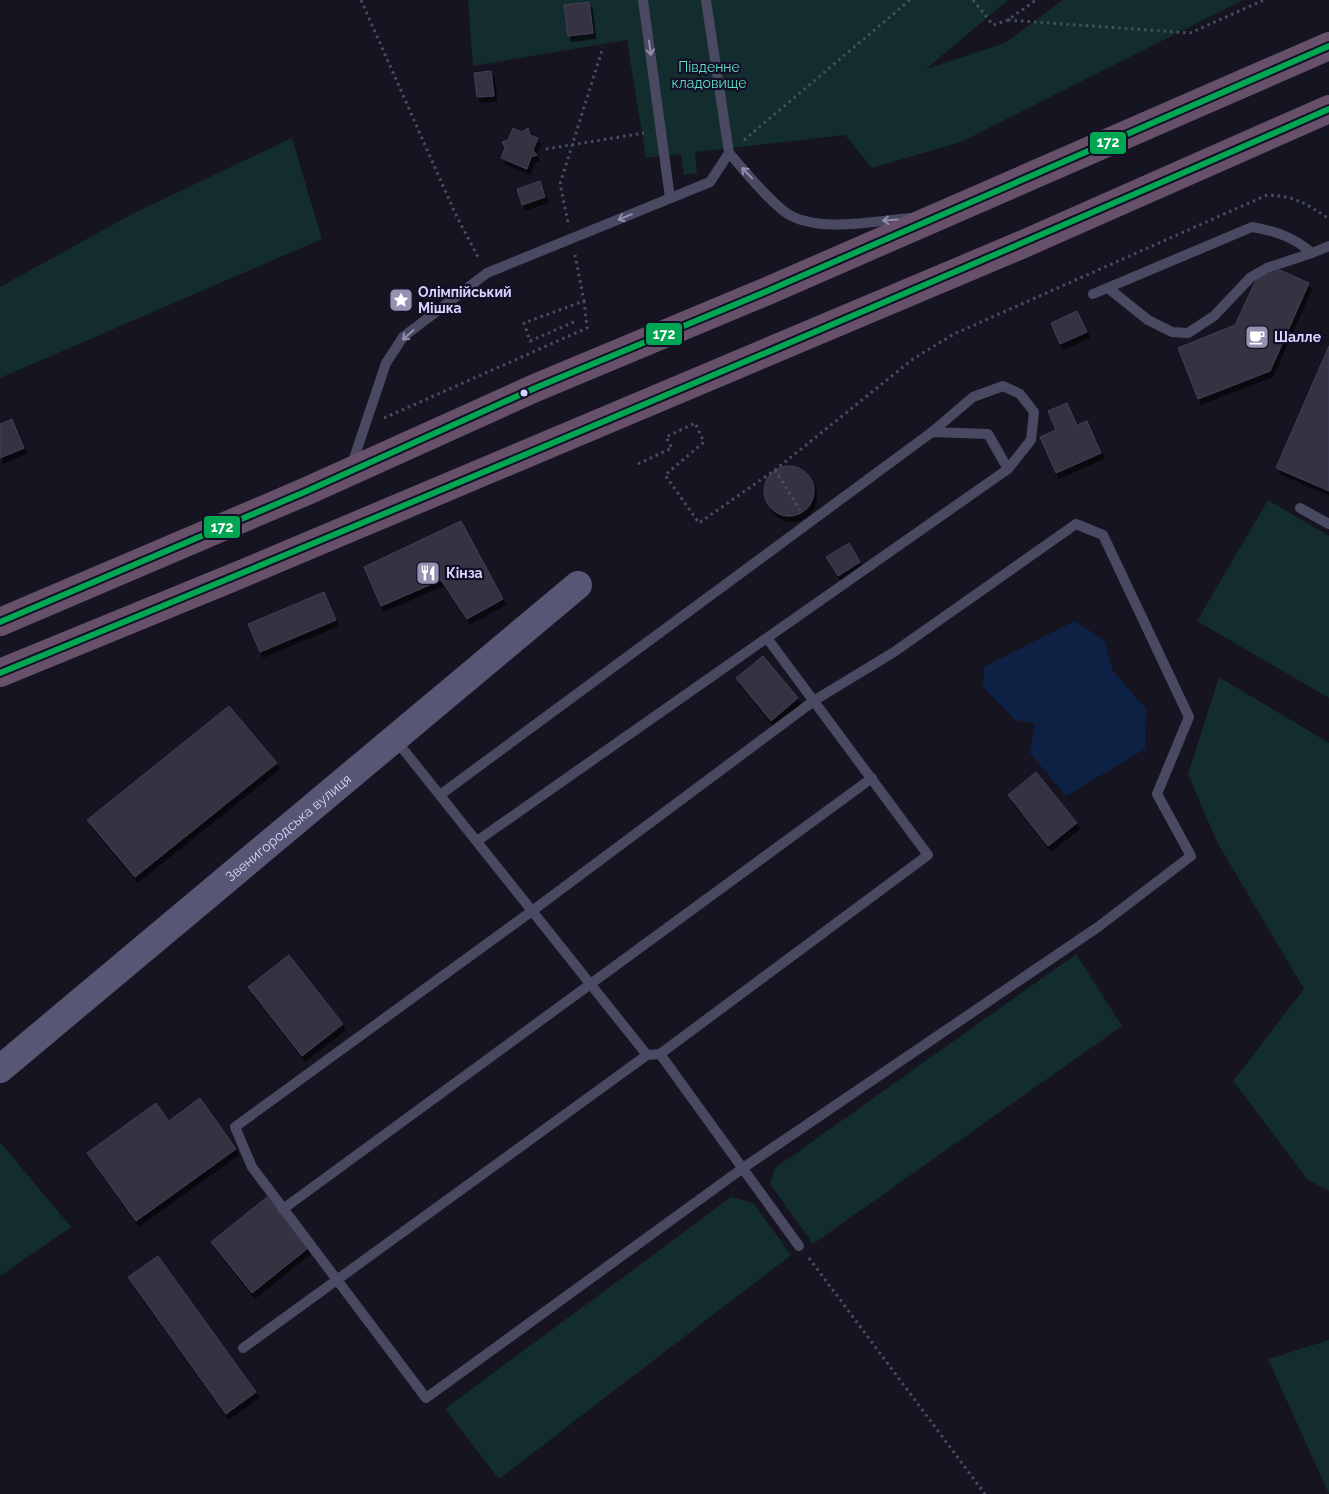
<svg xmlns="http://www.w3.org/2000/svg" width="1329" height="1494" font-family="Raleway,sans-serif">
  <style>
    .green { fill: #132c2d }
    .water { fill: #0d2144 }
    .building { fill: #343243; stroke: #433f54; filter: url(#shadow) }
    .lines { fill: none; stroke-linecap: round; stroke-linejoin: round }
    .path { stroke: #44505f; stroke-width: 3; stroke-dasharray: 2.5 4; stroke-linecap: butt }
    .lane { stroke: #4a4962; stroke-width: 10 }
    .secondary { stroke: #575674; stroke-width: 28 }
    .highway { stroke: #67516a; stroke-width: 28 }
    .bus-1-casing { stroke: #130f26; stroke-width: 10 }
    .bus-1 { stroke: #00a651; stroke-width: 6 }
    .oneway { stroke: #928eb0 }
    .bus-dot { fill: #d9d4ff; stroke: #130f26; stroke-width: 2 }
    .labels { text-anchor: middle; dominant-baseline: central; stroke-width: 4.5; stroke-linejoin: round; paint-order: stroke }
    .park-label { font-size: 14px; fill: #5fe0c0; stroke: #130f26 }
    .poi-label { font-size: 14px; font-weight: bold; fill: #d9d4ff; stroke: #130f26; text-anchor: start }
    .street-label { font-size: 14px; fill: #d9d4ff; stroke: #130f26 }
    .line-badge { stroke: #130f26; stroke-width: 2 }
    .badge-label { font-size: 14px; text-anchor: middle; font-weight: bold; fill: #fff }
  </style>
  <defs>
    <filter id="shadow"><feDropShadow dx="3" dy="5.5" stdDeviation="0" flood-color="#0009"/></filter>
  </defs>
  <rect width="100%" height="100%" fill="#161421"/>
  <g class="green">
    <path d="M 468,0 L 1008,0 L 926,69 L 1005,43 L 1063,0 L 1243,0 L 961,142 L 872,168 L 845,135 L 695,152 L 697,173 L 684,175 L 681,154 L 646,158 L 627,40 L 473,66 Z"/>
    <path d="M 292,138 L 322,239 L 0,378 L 0,287 L 132,214 Z"/>
    <path d="M 1268,500 L 1329,536 L 1329,698 L 1197,621 Z"/>
    <path d="M 1219,677 L 1329,743 L 1329,1191 L 1308,1180 L 1233,1081 L 1304,989 L 1217,842 L 1188,774 Z"/>
    <path d="M 1076,954 L 1122,1026 L 813,1244 L 770,1184 L 775,1168 Z"/>
    <path d="M 0,1142 L 71,1227 L 0,1276 Z"/>
    <path d="M 731,1197 L 753,1203 L 791,1255 L 499,1479 L 445,1409 Z"/>
    <path d="M 1329,1340 L 1329,1494 L 1268,1359 Z"/>
  </g>
  <path class="water" d="M 1075,621 L 1104,640 L 1113,671 L 1146,709 L 1145,749 L 1066,796 L 1030,753 L 1035,723 L 1015,720 L 983,687 L 984,667 Z"/>
  <g class="building">
    <path d="M 589,2 L 593,33 L 568,36 L 564,5 Z"/>
    <path d="M 491,71 L 494,96 L 477,97 L 474,73 Z"/>
    <path d="M 513,128 L 522,132 L 528,128 L 530,135 L 538,138 L 533,150 L 537,155 L 531,157 L 527,169 L 501,158 L 505,148 L 502,142 L 508,140 Z"/>
    <path d="M 540,181 L 545,197 L 522,205 L 517,189 Z"/>
    <path d="M 1280,270 L 1309,283 L 1270,371 L 1198,399 L 1178,348 L 1235,325 L 1257,278 Z"/>
    <path d="M 1077,311 L 1087,332 L 1060,344 L 1051,323 Z"/>
    <path d="M 1329,346 L 1329,491 L 1276,468 Z"/>
    <path d="M 1067,403 L 1077,425 L 1087,421 L 1101,453 L 1056,473 L 1040,437 L 1056,430 L 1048,411 Z"/>
    <path d="M 12,419 L 24,448 L 0,458 L 0,424 Z"/>
    <circle cx="789" cy="491" r="25"/>
    <path d="M 461,521 L 503,599 L 467,619 L 441,580 L 381,606 L 364,567 Z"/>
    <path d="M 849,543 L 860,562 L 838,576 L 826,557 Z"/>
    <path d="M 324,592 L 336,620 L 260,652 L 248,624 Z"/>
    <path d="M 763,656 L 798,698 L 771,721 L 736,678 Z"/>
    <path d="M 229,706 L 277,763 L 135,877 L 87,820 Z"/>
    <path d="M 1036,772 L 1077,823 L 1048,846 L 1008,795 Z"/>
    <path d="M 289,955 L 343,1024 L 302,1056 L 248,987 Z"/>
    <path d="M 200,1098 L 236,1149 L 136,1221 L 87,1153 L 156,1103 L 169,1121 Z"/>
    <path d="M 267,1197 L 308,1248 L 252,1293 L 211,1242 Z"/>
    <path d="M 158,1256 L 256,1392 L 226,1414 L 128,1277 Z"/>
  </g>
  <g class="lines">
    <g class="path">
      <path d="M 361,0 L 455,213 L 479,259"/>
      <path d="M 973,0 L 993,25 L 1008,20 L 1036,0"/>
      <path d="M 1008,20 L 1190,33 L 1264,0"/>
      <path d="M 744,140 L 910,0"/>
      <path d="M 546,149 L 644,133"/>
      <path d="M 568,222 L 560,184 L 603,47"/>
      <path d="M 574,322 L 530,341 L 524,323 L 584,301 L 575,255"/>
      <path d="M 384,418 L 587,328 L 584,301"/>
      <path d="M 638,464 L 672,448 L 666,437 L 695,423 L 704,442 L 665,475 L 699,523 L 775,470 L 913,359 L 954,334 L 1267,195 C 1295,196 1307,204 1329,219"/>
      <path d="M 775,470 L 800,510"/>
      <path d="M 809,1258 L 985,1494"/>
    </g>
    <g class="lane">
      <path d="M 643,0 L 670,198"/>
      <path d="M 729,153 C 746,172 765,197 785,212 C 815,234 876,221 911,218"/>
      <path d="M 1108,288 L 1148,320 L 1172,332 L 1188,333 L 1214,316 L 1251,277 L 1267,268 L 1312,253"/>
      <path d="M 1093,294 L 1252,227 C 1276,231 1293,237 1312,253 L 1329,246"/>
      <path d="M 932,432 L 973,397 L 1003,386 L 1020,394 L 1034,412 L 1031,440 L 1008,469"/>
      <path d="M 351,467 L 386,363 L 403,337 L 487,273 L 710,182 L 729,153 L 706,0"/>
      <path d="M 1300,508 L 1329,524"/>
      <path d="M 1076,524 L 1103,535 L 1189,717 L 1157,794 L 1191,856 L 1098,927 L 743,1168 L 426,1398 L 252,1167 L 235,1127 L 532,911 L 815,700 L 894,652 Z"/>
      <path d="M 395,739 L 647,1055"/>
      <path d="M 440,795 L 932,432 L 988,434 L 1008,469 L 477,841"/>
      <path d="M 660,1054 L 799,1246"/>
      <path d="M 283,1209 L 872,778"/>
      <path d="M 243,1348 L 647,1055 L 660,1054 L 928,855 L 767,638"/>
    </g>
    <path class="secondary" id="s1" d="M 0,1069 L 578,585"/>
    <g class="highway">
      <path d="M 0,622 L 307,491 L 535,388 L 765,292 L 1329,46"/>
      <path d="M 0,673 L 239,575 L 1021,245 L 1329,109"/>
    </g>
    <g class="bus-1-casing">
      <g id="bus-1">
        <path d="M 0,622 L 307,491 L 535,388 L 765,292 L 1329,46"/>
        <path d="M 0,673 C 445,490 889,303 1329,109"/>
      </g>
    </g>
    <use href="#bus-1" class="bus-1"/>
  </g>
  <defs><path id="oneway-shaft" d="M-6 0H5M1.5-3L5.5 0L1.5 3" fill="none" stroke-width="1.6" stroke-linecap="round" stroke-linejoin="round" transform="scale(1.25)"/></defs>
  <g class="oneway">
    <use href="#oneway-shaft" transform="translate(650 48) rotate(82)"/>
    <use href="#oneway-shaft" transform="translate(747 173) rotate(-134)"/>
    <use href="#oneway-shaft" transform="translate(625 217) rotate(158)"/>
    <use href="#oneway-shaft" transform="translate(890 220) rotate(176)"/>
    <use href="#oneway-shaft" transform="translate(408 335) rotate(138)"/>
  </g>
  <defs>
    <g id="sight-square" transform="scale(1.25)"><rect x="-9" y="-9" width="18" height="18" rx="4" fill="#9591b1" stroke="#130f26"/><path d="M0-6L1.8-2.2L6-1.7L2.9 1.2L3.7 5.4L0 3.3L-3.7 5.4L-2.9 1.2L-6-1.7L-1.8-2.2Z" fill="#fff"/></g>
    <g id="cafe-square" transform="scale(1.25)"><rect x="-9" y="-9" width="18" height="18" rx="4" fill="#9591b1" stroke="#130f26"/><path d="M-5.5-4.5H6V0H3Q3 3.5 0 3.5H-2.5Q-5.5 3.5-5.5 0ZM3-3.2v2h1.7v-2ZM-6 4.5H4V6H-6Z" fill="#fff"/></g>
    <g id="restaurant-square" transform="scale(1.25)"><rect x="-9" y="-9" width="18" height="18" rx="4" fill="#9591b1" stroke="#130f26"/><path d="M-5-6h1v4h1v-4h1v4h1v-4h1v5L-1.5 .5V6h-2V.5L-5-1ZM5-6V6H3V1.5H1.5Q1.5-4 5-6Z" fill="#fff"/></g>
  </defs>
  <g fill-rule="evenodd">
    <use href="#sight-square" x="401" y="300"/>
    <use href="#cafe-square" x="1257" y="337"/>
    <use href="#restaurant-square" x="428" y="573"/>
  </g>
  <circle class="bus-dot" cx="524" cy="393" r="4.5"/>
  <g class="labels">
    <g class="park-label">
      <text x="709" y="67">Південне<tspan x="709" dy="16">кладовище</tspan></text>
    </g>
    <g class="poi-label">
      <text x="418" y="292">Олімпійський<tspan x="418" dy="16">Мішка</tspan></text>
      <text x="1274" y="337">Шалле</text>
      <text x="446" y="573">Кінза</text>
    </g>
    <g class="street-label">
      <text stroke="none"><textPath href="#s1" startOffset="376">Звенигородська вулиця</textPath></text>
    </g>
  </g>
  <g class="line-badge">
    <rect x="1089" y="131" width="38" height="24" rx="5" fill="#00a651"/>
    <rect x="645" y="322" width="38" height="24" rx="5" fill="#00a651"/>
    <rect x="203" y="515" width="38" height="24" rx="5" fill="#00a651"/>
  </g>
  <g class="badge-label">
    <text x="1108" y="147">172</text>
    <text x="664" y="339">172</text>
    <text x="222" y="532">172</text>
  </g>
</svg>
